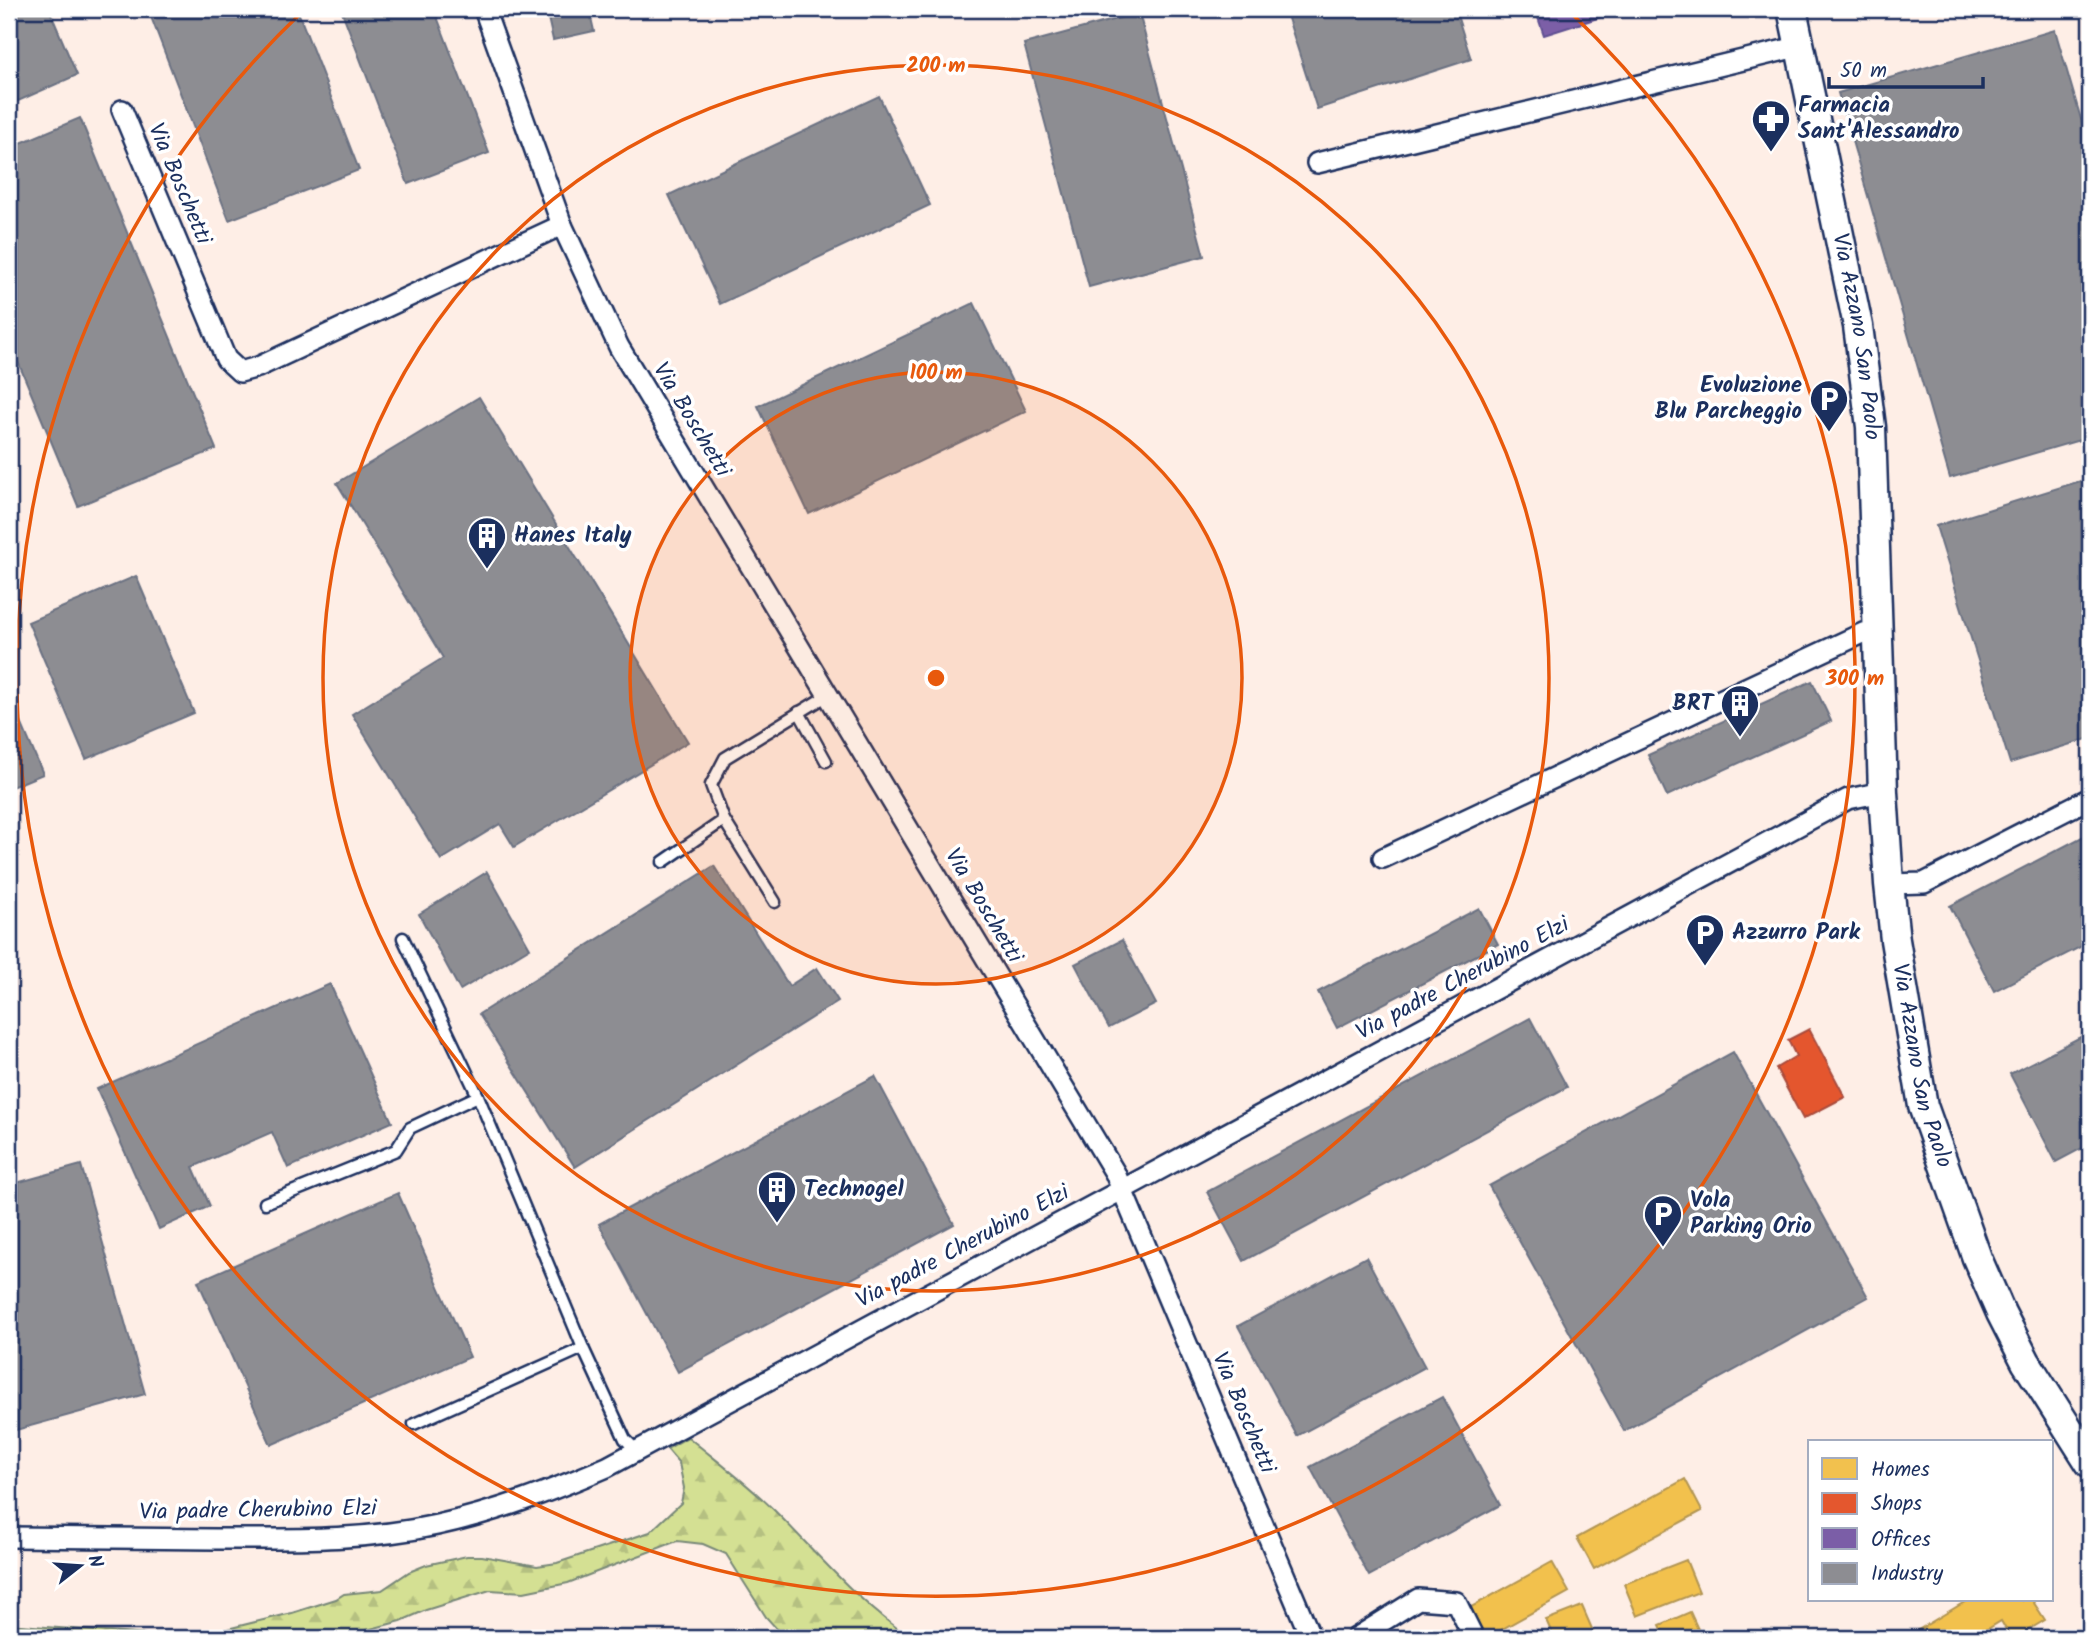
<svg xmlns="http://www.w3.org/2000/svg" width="2099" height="1647" font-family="Kalam,sans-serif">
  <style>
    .forest { fill: url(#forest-firs); stroke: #788878; stroke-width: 2 }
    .homes { fill: #f2c14e; stroke: #b29553; stroke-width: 2 }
    .shops { fill: #e4572e; stroke: #a84b3c; stroke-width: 2 }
    .offices { fill: #7b5ea7; stroke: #5e5091; stroke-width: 2 }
    .industry { fill: #8d8d92; stroke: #6b7182; stroke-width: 2 }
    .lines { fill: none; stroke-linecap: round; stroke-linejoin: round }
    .lane-casing { stroke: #1b2f5e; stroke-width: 15 }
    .street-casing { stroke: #1b2f5e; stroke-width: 24 }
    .secondary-casing { stroke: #1b2f5e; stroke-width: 33 }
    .lane { stroke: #fff; stroke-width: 10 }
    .street { stroke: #fff; stroke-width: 19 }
    .secondary { stroke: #fff; stroke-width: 28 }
    .ring { fill: none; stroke: #e8590c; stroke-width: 3.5 }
    .labels { text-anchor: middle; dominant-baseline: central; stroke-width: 7; stroke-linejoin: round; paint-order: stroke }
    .poi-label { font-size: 23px; font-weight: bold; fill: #1b2f5e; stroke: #fff; text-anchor: start }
    .street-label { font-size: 23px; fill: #1b2f5e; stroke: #fff }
    .centre { fill: #e8590c; stroke: #fff; stroke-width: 3.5 }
    .ring-label { font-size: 21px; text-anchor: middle; font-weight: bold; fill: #e8590c; stroke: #fff; stroke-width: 7; stroke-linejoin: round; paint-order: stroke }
  </style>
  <defs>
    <pattern id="forest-firs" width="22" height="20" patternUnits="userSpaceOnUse" patternTransform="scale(1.75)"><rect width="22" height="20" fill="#d4e093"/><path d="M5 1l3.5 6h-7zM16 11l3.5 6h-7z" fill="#b5c081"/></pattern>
  </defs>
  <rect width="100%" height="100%" fill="#feeee6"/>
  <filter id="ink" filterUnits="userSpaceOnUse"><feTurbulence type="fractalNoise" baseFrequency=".0143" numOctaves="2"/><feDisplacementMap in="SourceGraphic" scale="14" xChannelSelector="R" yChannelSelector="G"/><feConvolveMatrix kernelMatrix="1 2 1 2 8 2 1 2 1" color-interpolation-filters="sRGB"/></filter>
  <g filter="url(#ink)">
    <path class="forest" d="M 688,1437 C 717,1461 748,1484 774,1510 C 819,1555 858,1603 911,1638 L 785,1638 L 766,1617 L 726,1554 L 703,1544 L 677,1541 L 568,1583 L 524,1592 L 490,1590 L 426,1610 L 401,1621 L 367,1630 L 357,1638 L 9,1638 L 9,1624 L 148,1635 L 227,1629 L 292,1613 L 336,1599 L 344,1594 L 382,1590 L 409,1572 L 426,1565 L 467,1556 L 482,1556 L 537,1566 L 557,1563 L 650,1532 L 681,1503 L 684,1488 L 679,1463 L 667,1449 Z"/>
    <g class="homes">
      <path d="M 1685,1479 L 1702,1511 L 1594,1569 L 1577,1538 Z"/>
      <path d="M 1686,1560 L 1699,1592 L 1637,1616 L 1624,1584 Z"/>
      <path d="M 1552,1562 L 1569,1592 L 1486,1638 L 1482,1638 L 1466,1610 Z"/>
      <path d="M 1968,1600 L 2032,1600 L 2045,1620 L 2015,1638 L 2011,1638 L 2001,1621 L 1973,1638 L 1905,1638 Z"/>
      <path d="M 1582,1606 L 1596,1638 L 1554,1638 L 1546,1620 Z"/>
      <path d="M 1690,1612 L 1702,1638 L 1666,1638 L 1660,1625 Z"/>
    </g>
    <path class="shops" d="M 1809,1029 L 1845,1097 L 1803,1119 L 1776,1068 L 1796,1056 L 1788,1040 Z"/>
    <path class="offices" d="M 1535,9 L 1626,9 L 1544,35 Z"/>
    <g class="industry">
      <path d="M 9,9 L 49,9 L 77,75 L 9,105 Z"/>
      <path d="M 148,9 L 297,9 L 359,170 L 229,220 Z"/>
      <path d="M 341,9 L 434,9 L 489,153 L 408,184 Z"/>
      <path d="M 546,9 L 589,9 L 594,31 L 553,40 Z"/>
      <path d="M 1285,9 L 1455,9 L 1471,59 L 1317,109 Z"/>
      <path d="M 1139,13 L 1204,256 L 1089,287 L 1024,44 Z"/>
      <path d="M 2055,30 L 2090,150 L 2090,437 L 1950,478 L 1838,93 Z"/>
      <path d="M 879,96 L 930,205 L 720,304 L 669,195 Z"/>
      <path d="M 80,118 L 216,449 L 78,506 L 9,340 L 9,148 Z"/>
      <path d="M 974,303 L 1026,411 L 809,514 L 758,406 Z"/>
      <path d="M 479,397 L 688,742 L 514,847 L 500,824 L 441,860 L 352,714 L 443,658 L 337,483 Z"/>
      <path d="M 2090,478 L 2090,738 L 2010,763 L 1936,526 Z"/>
      <path d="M 136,576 L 194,713 L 86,759 L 28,622 Z"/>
      <path d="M 1812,681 L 1831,721 L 1667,796 L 1648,755 Z"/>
      <path d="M 9,694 L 43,774 L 9,788 Z"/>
      <path d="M 2090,833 L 2090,942 L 1994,991 L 1950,906 Z"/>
      <path d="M 714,866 L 789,986 L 817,968 L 838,1001 L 575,1167 L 479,1014 Z"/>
      <path d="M 487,872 L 530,948 L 460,990 L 419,914 Z"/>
      <path d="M 1479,908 L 1498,944 L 1337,1028 L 1318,992 Z"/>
      <path d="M 1122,940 L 1156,1004 L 1109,1028 L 1075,964 Z"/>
      <path d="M 330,984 L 392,1122 L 288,1168 L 272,1132 L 193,1167 L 210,1206 L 159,1229 L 97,1089 Z"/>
      <path d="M 1530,1018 L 1567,1087 L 1244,1261 L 1207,1192 Z"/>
      <path d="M 2090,1032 L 2090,1144 L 2056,1162 L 2010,1074 Z"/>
      <path d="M 1733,1052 L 1868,1297 L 1624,1431 L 1489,1186 Z"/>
      <path d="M 875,1076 L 954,1224 L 678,1372 L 599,1224 Z"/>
      <path d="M 81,1165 L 145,1394 L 9,1432 L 9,1185 Z"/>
      <path d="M 398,1193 L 470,1357 L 271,1445 L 198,1281 Z"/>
      <path d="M 1366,1257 L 1425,1367 L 1297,1436 L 1238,1326 Z"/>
      <path d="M 1442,1397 L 1500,1505 L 1369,1576 L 1310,1467 Z"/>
    </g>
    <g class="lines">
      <g class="lane-casing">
        <g id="lane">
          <path d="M 799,712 L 826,761"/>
          <path d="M 663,862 L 724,820"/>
          <path d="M 775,902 L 724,820 L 711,785 L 725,758 L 828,695"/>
          <path d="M 403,938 L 478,1096 L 583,1348 L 625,1439 L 635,1449"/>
          <path d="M 265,1203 L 396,1150 L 410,1128 L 478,1096"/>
          <path d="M 414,1424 L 583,1348"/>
        </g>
      </g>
      <g class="street-casing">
        <g id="street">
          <path d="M 484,9 L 562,225 L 619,347 L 1115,1173 L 1311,1638"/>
          <path d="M 122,110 L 226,359 L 240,372 L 258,367 L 562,225"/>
          <path d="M 1317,163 L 1801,46"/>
          <path d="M 1383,858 L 1863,633 L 1878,632"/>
          <path d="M 1889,884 L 1924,883 L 2090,798"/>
          <path d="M 9,1537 C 78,1538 147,1538 215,1539 C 289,1539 364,1541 437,1525 C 497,1512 551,1491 607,1467 L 1848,799 L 1883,792"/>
          <path d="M 1356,1638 L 1418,1599 L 1456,1602 L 1474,1638"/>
        </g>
      </g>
      <g class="secondary-casing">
        <g id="secondary">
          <path id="s1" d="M 1792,9 L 1858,326 L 1871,427 L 1883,792 L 1889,884 L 1895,940 L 1923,1106 L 1977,1258 L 2001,1313 L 2026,1362 L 2090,1463"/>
        </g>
      </g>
      <use href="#lane" class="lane"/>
      <use href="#street" class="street"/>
      <use href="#secondary" class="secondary"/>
    </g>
  </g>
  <circle cx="936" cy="678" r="306" fill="#e8590c" fill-opacity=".12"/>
  <g class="ring">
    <circle cx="936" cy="678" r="306"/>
    <circle cx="936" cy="678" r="613"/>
    <path d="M1569 11A919 919 0 1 1 303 11"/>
  </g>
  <defs>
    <g id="pharmacy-pin" transform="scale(2.0125)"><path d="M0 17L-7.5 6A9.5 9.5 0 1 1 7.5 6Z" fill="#1b2f5e" stroke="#fff"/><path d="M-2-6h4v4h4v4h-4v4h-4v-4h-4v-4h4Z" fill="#fff"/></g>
    <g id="parking-pin" transform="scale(2.0125)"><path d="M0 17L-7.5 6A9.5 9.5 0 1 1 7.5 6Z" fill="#1b2f5e" stroke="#fff"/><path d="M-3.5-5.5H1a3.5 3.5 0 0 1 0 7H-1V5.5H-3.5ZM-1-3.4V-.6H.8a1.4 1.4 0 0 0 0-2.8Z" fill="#fff"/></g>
    <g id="building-pin" transform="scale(2.0125)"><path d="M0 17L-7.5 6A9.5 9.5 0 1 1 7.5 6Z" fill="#1b2f5e" stroke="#fff"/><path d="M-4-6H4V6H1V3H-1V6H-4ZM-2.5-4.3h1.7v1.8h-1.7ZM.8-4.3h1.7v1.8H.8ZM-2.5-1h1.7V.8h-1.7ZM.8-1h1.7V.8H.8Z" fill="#fff"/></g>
  </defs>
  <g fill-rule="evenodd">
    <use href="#pharmacy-pin" x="1771" y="119"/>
    <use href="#parking-pin" x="1829" y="399"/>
    <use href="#building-pin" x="487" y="536"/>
    <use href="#building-pin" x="1740" y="704"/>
    <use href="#parking-pin" x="1705" y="933"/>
    <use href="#building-pin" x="777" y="1190"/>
    <use href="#parking-pin" x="1663" y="1214"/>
  </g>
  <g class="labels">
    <g class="poi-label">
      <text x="1798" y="106">Farmacia<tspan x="1798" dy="26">Sant'Alessandro</tspan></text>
      <text x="1802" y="386" text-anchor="end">Evoluzione<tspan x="1802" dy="26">Blu Parcheggio</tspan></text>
      <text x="514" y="536">Hanes Italy</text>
      <text x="1713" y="704" text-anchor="end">BRT</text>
      <text x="1732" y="933">Azzurro Park</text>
      <text x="804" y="1190">Technogel</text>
      <text x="1690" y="1201">Vola<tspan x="1690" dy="26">Parking Orio</tspan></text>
    </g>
    <g class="street-label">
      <text transform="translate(179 184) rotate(67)">Via Boschetti</text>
      <text stroke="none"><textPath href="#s1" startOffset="334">Via Azzano San Paolo</textPath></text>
      <text transform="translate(691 420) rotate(59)">Via Boschetti</text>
      <text transform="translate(983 906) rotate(59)">Via Boschetti</text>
      <text transform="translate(1463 979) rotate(-28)">Via padre Cherubino Elzi</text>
      <text stroke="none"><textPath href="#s1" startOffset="1068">Via Azzano San Paolo</textPath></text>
      <text transform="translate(963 1247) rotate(-28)">Via padre Cherubino Elzi</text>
      <text transform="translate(1243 1413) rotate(67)">Via Boschetti</text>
      <text transform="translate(258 1511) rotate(-1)">Via padre Cherubino Elzi</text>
    </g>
  </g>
  <circle cx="936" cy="678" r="10" class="centre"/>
  <g class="ring-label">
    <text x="936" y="72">200 m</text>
    <text x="936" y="379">100 m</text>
    <text x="1855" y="685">300 m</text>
  </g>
  <rect width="2099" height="1647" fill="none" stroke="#fff" stroke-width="35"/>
  <rect x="18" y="18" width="2064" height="1612" fill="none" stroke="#1b2f5e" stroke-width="2.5" filter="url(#ink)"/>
  <rect x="1808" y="1440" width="245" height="161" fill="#ffffff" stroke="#a4acbf" stroke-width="2"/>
  <rect x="1822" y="1458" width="35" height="21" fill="#f2c14e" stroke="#a4acbf" stroke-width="2"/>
  <text x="1871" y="1476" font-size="21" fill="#1b2f5e">Homes</text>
  <rect x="1822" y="1493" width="35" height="21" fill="#e4572e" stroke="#a4acbf" stroke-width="2"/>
  <text x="1871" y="1510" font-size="21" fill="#1b2f5e">Shops</text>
  <rect x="1822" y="1528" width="35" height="21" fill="#7b5ea7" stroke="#a4acbf" stroke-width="2"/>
  <text x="1871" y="1546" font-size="21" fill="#1b2f5e">Offices</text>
  <rect x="1822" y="1563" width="35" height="21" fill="#8d8d92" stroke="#a4acbf" stroke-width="2"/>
  <text x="1871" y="1580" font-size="21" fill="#1b2f5e">Industry</text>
  <g transform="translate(80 1566) rotate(73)" stroke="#ffffff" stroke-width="5" paint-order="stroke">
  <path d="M0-5L12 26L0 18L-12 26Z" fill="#1b2f5e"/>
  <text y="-10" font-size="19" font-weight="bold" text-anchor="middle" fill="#1b2f5e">N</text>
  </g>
  <path d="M1829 77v10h154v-10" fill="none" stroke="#1b2f5e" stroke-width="3.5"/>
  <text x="1840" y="77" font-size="21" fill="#1b2f5e" stroke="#ffffff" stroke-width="5" paint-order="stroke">50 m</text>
</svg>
